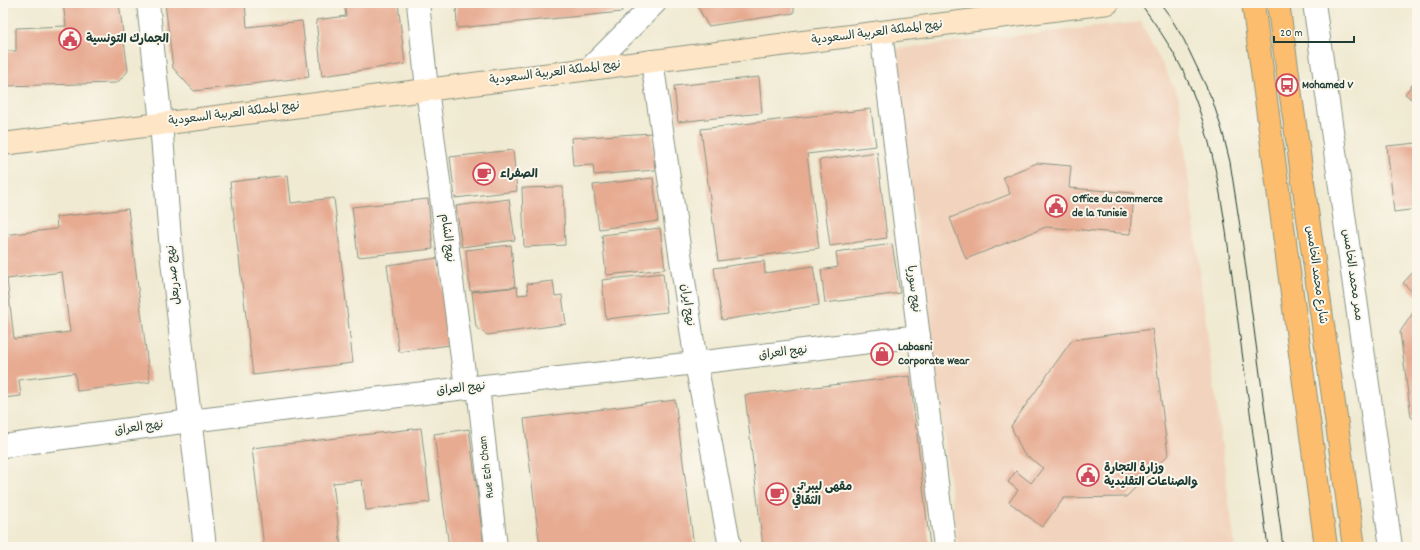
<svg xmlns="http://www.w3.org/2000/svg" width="1420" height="550" font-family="Dekko,'Playpen Sans Arabic',sans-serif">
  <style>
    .built { fill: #f2d4be }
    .building { fill: #e7ab92; fill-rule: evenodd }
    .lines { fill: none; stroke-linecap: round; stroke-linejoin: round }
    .minor-casing { stroke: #889483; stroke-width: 24 }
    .secondary-casing { stroke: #889483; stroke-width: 24 }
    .primary-casing { stroke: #889483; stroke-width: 24 }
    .minor { stroke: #fff; stroke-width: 22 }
    .secondary { stroke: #fee5c5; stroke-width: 22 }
    .primary { stroke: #fcbd6e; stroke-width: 22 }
    .tram { stroke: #1f3d34; stroke-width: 1 }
    .labels { text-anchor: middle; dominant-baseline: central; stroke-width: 4; stroke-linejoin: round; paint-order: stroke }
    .street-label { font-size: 12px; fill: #1f3d34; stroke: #fbf7ec }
    .poi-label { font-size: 12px; font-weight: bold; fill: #1f3d34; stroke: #fbf7ec; text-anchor: start }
  </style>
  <rect width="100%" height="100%" fill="#fbf7ec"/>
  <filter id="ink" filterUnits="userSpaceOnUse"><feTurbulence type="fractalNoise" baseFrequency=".025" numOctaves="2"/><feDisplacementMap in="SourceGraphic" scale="8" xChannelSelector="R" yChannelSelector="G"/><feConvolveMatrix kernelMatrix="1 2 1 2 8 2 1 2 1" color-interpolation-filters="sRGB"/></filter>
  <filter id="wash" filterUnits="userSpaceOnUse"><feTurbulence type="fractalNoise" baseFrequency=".012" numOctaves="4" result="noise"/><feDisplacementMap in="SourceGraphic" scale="16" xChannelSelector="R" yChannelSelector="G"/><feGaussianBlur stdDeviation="0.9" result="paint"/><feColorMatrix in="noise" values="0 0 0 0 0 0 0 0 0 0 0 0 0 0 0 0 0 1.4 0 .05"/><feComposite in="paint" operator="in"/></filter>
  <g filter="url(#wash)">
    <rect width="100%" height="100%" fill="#f0ead2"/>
    <path class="built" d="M 1141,22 L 1179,97 L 1203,300 L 1235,547 L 958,547 L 894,49 Z"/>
    <g id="blocks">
      <g class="building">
        <path d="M 63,3 L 119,3 L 128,71 L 117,83 L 3,86 L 3,51 L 16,51 L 16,28 L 66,26 Z"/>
        <path d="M 165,3 L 245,3 L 247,27 L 302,21 L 309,77 L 194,91 L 173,68 Z"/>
        <path d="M 344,3 L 398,3 L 405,64 L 322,76 L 316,20 L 346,16 Z"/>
        <path d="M 456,3 L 621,3 L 622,12 L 457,28 Z"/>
        <path d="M 696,3 L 794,3 L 794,13 L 708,26 Z"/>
        <path d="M 759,77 L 762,113 L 678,122 L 674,86 Z"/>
        <path d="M 1417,79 L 1417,103 L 1405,94 Z"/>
        <path d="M 871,109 L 876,146 L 807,154 L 819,248 L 718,261 L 701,129 Z"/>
        <path d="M 652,133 L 655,170 L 594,175 L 593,165 L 573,166 L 571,138 Z"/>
        <path d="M 1417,143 L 1417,209 L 1394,212 L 1387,146 Z"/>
        <path d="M 513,150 L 517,191 L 455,198 L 450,157 Z"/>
        <path d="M 877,152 L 887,238 L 830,246 L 819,160 Z"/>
        <path d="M 1037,163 L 1071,166 L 1069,188 L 1134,193 L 1131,234 L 1046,227 L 966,259 L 950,218 L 1010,194 L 1003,177 Z"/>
        <path d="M 288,175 L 291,203 L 334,198 L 353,363 L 253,375 L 230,182 Z"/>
        <path d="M 653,178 L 658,221 L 599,229 L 593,185 Z"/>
        <path d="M 563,187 L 565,245 L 524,247 L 522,188 Z"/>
        <path d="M 428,199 L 433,249 L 358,257 L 352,207 Z"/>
        <path d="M 509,199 L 515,240 L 462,247 L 456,206 Z"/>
        <path d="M 128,209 L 150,382 L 77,391 L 75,373 L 19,380 L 21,396 L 3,398 L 3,235 L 57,229 L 56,217 ZM 62,272 L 70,332 L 14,339 L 7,279 Z"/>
        <path d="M 660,228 L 665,269 L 606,275 L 602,235 Z"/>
        <path d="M 892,244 L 900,293 L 825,303 L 821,270 L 838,267 L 836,252 Z"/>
        <path d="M 511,245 L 515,287 L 470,291 L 466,250 Z"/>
        <path d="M 438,258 L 450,345 L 399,352 L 387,265 Z"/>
        <path d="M 764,261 L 765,273 L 813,266 L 819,305 L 722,320 L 714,268 Z"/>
        <path d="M 1417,268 L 1417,296 L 1403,283 Z"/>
        <path d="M 663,273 L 667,312 L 606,319 L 602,280 Z"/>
        <path d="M 553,281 L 555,296 L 562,295 L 566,324 L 487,335 L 476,327 L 472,292 L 517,287 L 518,295 L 528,294 L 527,284 Z"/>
        <path d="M 1417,307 L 1417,421 L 1411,417 L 1400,332 Z"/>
        <path d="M 1152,329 L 1168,455 L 1126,497 L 1064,498 L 1042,527 L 1009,502 L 1018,490 L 1008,482 L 1016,471 L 1031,483 L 1043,468 L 1023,453 L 1011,426 L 1072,340 Z"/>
        <path d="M 910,376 L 930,547 L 763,547 L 745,395 Z"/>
        <path d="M 675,400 L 694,547 L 540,547 L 524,419 Z"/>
        <path d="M 421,428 L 430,502 L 366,510 L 362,480 L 333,483 L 341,547 L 264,547 L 252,448 Z"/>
        <path d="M 469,429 L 484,547 L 449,547 L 434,434 Z"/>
      </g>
    </g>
  </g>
  <g filter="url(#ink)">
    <use href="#blocks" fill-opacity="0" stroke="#889483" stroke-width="1"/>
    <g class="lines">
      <g class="minor-casing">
        <g id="minor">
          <path d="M 148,3 L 161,123 L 171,252 L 205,547"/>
          <path d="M 418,3 L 427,89 L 466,388"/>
          <path d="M 1314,3 L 1391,547"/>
          <path d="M 881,32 L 945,547"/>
          <path d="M 652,61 L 696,363 L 730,547"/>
          <path d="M 589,69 L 655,3"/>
          <path d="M 478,387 L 496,547"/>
          <path d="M 3,446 L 190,421 L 466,388 L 696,363 L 919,336"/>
        </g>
      </g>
      <g class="secondary-casing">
        <path id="secondary" d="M 3,144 L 1108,3"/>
      </g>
      <g class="primary-casing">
        <g id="primary">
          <path d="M 1253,3 L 1326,547"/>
          <path d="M 1278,3 L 1354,547"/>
        </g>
      </g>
      <use href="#minor" class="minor"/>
      <use href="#secondary" class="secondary"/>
      <use href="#primary" class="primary"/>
      <g class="tram">
        <path d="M 1140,3 C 1159,28 1177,56 1190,86 C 1221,160 1227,243 1238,322 C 1248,397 1258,472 1268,547"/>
        <path d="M 1160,3 L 1169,15 L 1184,40 L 1212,99 L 1222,130 L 1230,162 L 1242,239 L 1283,547"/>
      </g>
    </g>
  </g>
  <defs>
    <g id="civic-ring" transform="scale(1.15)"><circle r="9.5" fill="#fbf7ec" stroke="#d1495b" stroke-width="1.5"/><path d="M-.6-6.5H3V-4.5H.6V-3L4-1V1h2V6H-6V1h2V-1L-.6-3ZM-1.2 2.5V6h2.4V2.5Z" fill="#d1495b"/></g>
    <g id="bus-ring" transform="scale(1.15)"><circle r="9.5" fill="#fbf7ec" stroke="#d1495b" stroke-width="1.5"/><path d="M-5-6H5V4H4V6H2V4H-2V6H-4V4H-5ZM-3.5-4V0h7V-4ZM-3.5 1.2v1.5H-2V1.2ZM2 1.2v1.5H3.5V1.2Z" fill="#d1495b"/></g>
    <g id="cafe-ring" transform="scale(1.15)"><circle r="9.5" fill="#fbf7ec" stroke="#d1495b" stroke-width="1.5"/><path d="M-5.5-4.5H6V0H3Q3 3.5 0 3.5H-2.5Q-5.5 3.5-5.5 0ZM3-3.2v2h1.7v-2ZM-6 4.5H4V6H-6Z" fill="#d1495b"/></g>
    <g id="shop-ring" transform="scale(1.15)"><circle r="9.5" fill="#fbf7ec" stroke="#d1495b" stroke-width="1.5"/><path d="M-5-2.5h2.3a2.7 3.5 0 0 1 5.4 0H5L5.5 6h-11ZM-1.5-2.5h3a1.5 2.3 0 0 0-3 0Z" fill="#d1495b"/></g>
  </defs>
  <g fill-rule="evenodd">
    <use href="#civic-ring" x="70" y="39"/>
    <use href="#bus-ring" x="1287" y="85"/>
    <use href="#cafe-ring" x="484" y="174"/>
    <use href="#civic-ring" x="1056" y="206"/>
    <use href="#shop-ring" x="882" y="354"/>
    <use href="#civic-ring" x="1088" y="475"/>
    <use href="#cafe-ring" x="777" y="494"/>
  </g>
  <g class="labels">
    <g class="street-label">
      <text transform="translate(877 33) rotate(-7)">نهج المملكة العربية السعودية</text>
      <text transform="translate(555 73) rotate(-7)">نهج المملكة العربية السعودية</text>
      <text transform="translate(234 114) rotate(-7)">نهج المملكة العربية السعودية</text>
      <text transform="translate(447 238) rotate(83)">نهج الشام</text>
      <text transform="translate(174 275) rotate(-96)">نهج صدربعل</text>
      <text transform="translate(1316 275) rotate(82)">شارع محمد الخامس</text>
      <text transform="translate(1352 275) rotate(82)">ممر محمد الخامس</text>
      <text transform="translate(913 289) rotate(83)">نهج سوريا</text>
      <text transform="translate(687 305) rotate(82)">نهج ايران</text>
      <text transform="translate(783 353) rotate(-7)">نهج العراق</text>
      <text transform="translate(461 389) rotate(-6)">نهج العراق</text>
      <text transform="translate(139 428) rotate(-8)">نهج العراق</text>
      <text transform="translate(487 467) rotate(-97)">Rue Ech Cham</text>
    </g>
    <g class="poi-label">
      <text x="86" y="39">الجمارك التونسية</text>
      <text x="1302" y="85">Mohamed V</text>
      <text x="500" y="174">الصفراء</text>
      <text x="1072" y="199">Office du Commerce<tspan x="1072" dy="14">de la Tunisie</tspan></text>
      <text x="898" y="347">Labasni<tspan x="898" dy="14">Corporate Wear</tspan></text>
      <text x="1104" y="468">وزارة التجارة<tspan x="1104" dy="14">والصناعات التقليدية</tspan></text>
      <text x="792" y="487">مقهى ليبر'تي<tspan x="792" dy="14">الثقافي</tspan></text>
    </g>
  </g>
  <rect width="1420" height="550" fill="none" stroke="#fbf7ec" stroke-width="16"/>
  <path d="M1274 36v6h80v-6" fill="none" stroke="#1f3d34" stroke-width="2"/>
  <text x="1280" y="36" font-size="12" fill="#1f3d34" stroke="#fbf7ec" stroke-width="3" paint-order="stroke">20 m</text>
</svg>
